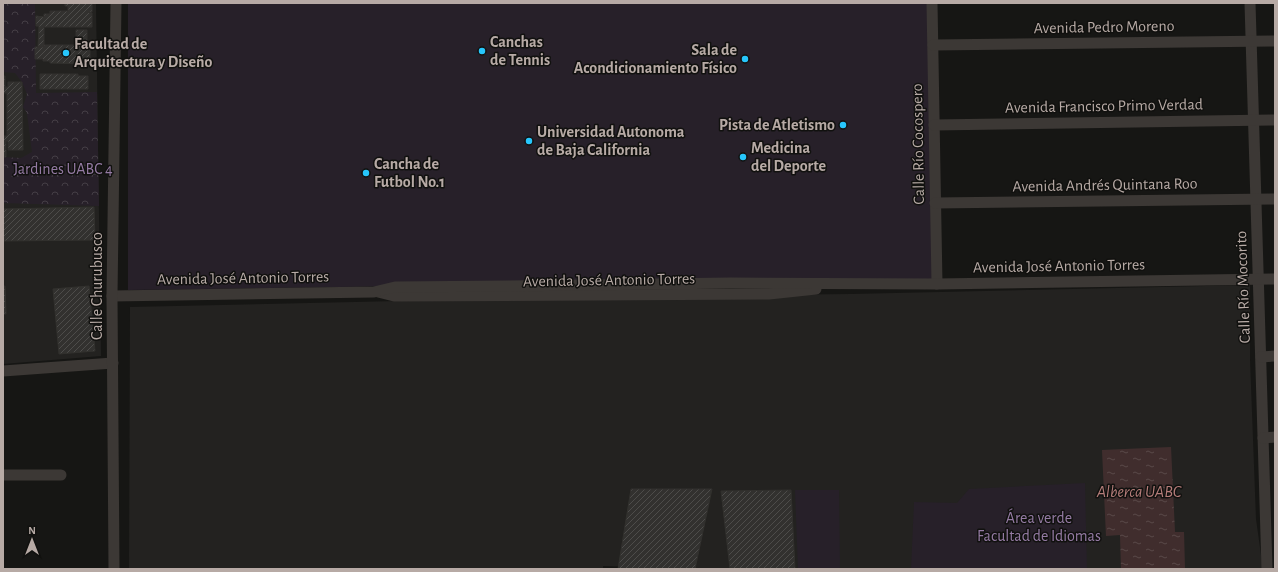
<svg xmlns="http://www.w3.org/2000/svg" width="1278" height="572" font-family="'Alegreya Sans',sans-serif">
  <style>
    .built { fill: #232220 }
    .forest { fill: url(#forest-crowns) }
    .green { fill: #272029 }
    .water { fill: url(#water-ripples) }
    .building { fill: url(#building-hatch); stroke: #32312e }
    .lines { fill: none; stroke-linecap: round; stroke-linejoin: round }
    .minor { stroke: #3c3835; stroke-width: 11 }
    .poi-dot { fill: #27c6fc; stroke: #11110f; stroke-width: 1.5 }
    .labels { text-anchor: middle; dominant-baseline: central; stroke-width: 3; stroke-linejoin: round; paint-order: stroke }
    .street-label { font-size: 16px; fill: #b7aaa5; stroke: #11110f }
    .poi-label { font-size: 16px; font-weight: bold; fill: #b7aaa5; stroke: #11110f; text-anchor: start }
    .park-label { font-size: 16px; fill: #957ba4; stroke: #11110f }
    .water-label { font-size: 17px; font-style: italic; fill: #b57d7a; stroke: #11110f }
  </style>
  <defs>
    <pattern id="forest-crowns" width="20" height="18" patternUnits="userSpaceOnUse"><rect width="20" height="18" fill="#272029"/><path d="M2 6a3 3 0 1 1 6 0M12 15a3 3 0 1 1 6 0" fill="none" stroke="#443e45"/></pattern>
    <pattern id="water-ripples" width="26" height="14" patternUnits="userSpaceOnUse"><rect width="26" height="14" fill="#402d2d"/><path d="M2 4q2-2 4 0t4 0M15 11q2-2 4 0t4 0" fill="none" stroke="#594948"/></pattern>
    <pattern id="building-hatch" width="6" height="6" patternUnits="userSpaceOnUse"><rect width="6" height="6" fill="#32312f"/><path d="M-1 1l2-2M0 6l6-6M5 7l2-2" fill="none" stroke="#4d4c4a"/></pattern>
  </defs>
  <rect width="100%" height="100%" fill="#161614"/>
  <g class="built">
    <path d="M 3,3 L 96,3 L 101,356 L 3,364 Z"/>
    <path d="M 1250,285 L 1250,359 L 1256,519 L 1263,569 L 691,569 L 603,566 L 603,569 L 129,569 L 130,307 L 572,297 L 851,294 Z"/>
  </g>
  <path class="forest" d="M 3,3 L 35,3 L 36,93 L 97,92 L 99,206 L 3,203 L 3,157 L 21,158 L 32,152 L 27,113 L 23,107 L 27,94 L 22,82 L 15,73 L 3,72 Z"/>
  <g class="green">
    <path d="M 128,3 L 929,3 L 936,283 L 551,284 L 128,290 Z"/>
    <path d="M 1085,483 L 1087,569 L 911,569 L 914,502 L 957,503 L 969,489 Z"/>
    <path d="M 795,490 L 839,490 L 840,569 L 798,569 Z"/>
  </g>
  <path class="water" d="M 1171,447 L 1175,532 L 1184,532 L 1185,569 L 1121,569 L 1120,535 L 1106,536 L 1102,450 Z"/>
  <g class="building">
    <path d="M 65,3 L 92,3 L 92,12 L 87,12 L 92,13 L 92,27 L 44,27 L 44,47 L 38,47 L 39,26 L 36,26 L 36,16 L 44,17 L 44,14 L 50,14 L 50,11 L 68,11 L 68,6 L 65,6 Z"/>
    <path d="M 76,30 L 87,30 L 87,49 L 90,49 L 90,61 L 87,61 L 87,64 L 50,63 L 50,61 L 43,61 L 43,59 L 35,59 L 35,47 L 44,47 L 44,45 L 76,45 Z"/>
    <path d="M 40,74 L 78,74 L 78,76 L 88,76 L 88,89 L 40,89 Z"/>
    <path d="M 3,76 L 5,76 L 5,87 L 8,87 L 8,82 L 22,82 L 23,150 L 8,150 L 8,141 L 6,141 L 6,157 L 3,157 L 3,136 L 7,136 L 7,93 L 3,93 Z"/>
    <path d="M 94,207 L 95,240 L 3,241 L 3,209 Z"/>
    <path d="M 3,286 L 5,286 L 6,314 L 3,314 Z"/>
    <path d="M 89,286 L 95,351 L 59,354 L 53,289 Z"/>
    <path d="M 631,489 L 712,489 L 695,569 L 618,569 Z"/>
    <path d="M 791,490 L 795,569 L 730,569 L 721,491 Z"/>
  </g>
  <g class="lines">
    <g class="minor">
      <path d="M 932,3 L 937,284"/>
      <path d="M 1250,3 L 1267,569"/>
      <path d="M 933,45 L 1275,41"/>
      <path d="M 934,125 L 1275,120"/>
      <path d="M 935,203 L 1275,199"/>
      <path d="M 378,292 L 394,296 L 769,294 L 816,289"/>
      <path d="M 112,296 L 374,292 L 395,287 L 509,286 L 731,283 L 937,284 L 1275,279"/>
      <path d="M 1261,357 L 1275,356"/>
      <path d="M 3,371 L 113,363"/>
      <path d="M 1263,438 L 1275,437"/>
      <path d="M 3,475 L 61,475"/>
      <path d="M 114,569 L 112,296 L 116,3"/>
    </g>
  </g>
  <g class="poi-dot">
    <circle cx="482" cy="51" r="4"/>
    <circle cx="66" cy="53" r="4"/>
    <circle cx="745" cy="59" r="4"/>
    <circle cx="843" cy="125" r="4"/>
    <circle cx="529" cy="141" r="4"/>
    <circle cx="743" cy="157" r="4"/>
    <circle cx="366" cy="173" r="4"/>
  </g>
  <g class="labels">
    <g class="street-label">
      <text transform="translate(1104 27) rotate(-1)">Avenida Pedro Moreno</text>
      <text transform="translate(1104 106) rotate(-1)">Avenida Francisco Primo Verdad</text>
      <text transform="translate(918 144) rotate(-91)">Calle Río Cocospero</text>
      <text transform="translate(1105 185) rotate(-1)">Avenida Andrés Quintana Roo</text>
      <text transform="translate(1059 266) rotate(-1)">Avenida José Antonio Torres</text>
      <text transform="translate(243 278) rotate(-1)">Avenida José Antonio Torres</text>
      <text transform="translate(609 280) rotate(-1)">Avenida José Antonio Torres</text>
      <text transform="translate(97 286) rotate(-90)">Calle Churubusco</text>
      <text transform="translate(1243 287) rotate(-92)">Calle Río Mocorito</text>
    </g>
    <g class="poi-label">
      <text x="490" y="42">Canchas<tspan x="490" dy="18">de Tennis</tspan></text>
      <text x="74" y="44">Facultad de<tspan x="74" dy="18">Arquitectura y Diseño</tspan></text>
      <text x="737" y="50" text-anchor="end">Sala de<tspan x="737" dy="18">Acondicionamiento Físico</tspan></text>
      <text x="835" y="125" text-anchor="end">Pista de Atletismo</text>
      <text x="537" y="132">Universidad Autonoma<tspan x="537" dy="18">de Baja California</tspan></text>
      <text x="751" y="148">Medicina<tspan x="751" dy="18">del Deporte</tspan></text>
      <text x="374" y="164">Cancha de<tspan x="374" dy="18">Futbol No.1</tspan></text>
    </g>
    <g class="park-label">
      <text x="63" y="169">Jardines UABC 4</text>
      <text x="1039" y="518">Área verde<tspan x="1039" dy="18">Facultad de Idiomas</tspan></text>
    </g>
    <g class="water-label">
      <text x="1139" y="491">Alberca UABC</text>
    </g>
  </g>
  <rect width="1278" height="572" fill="none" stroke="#b7aaa5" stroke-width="8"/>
  <g transform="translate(32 540)" stroke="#11110f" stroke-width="3" paint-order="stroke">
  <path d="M0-3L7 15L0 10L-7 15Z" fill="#b7aaa5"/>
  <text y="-6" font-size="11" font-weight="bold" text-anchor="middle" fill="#b7aaa5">N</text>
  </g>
</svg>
